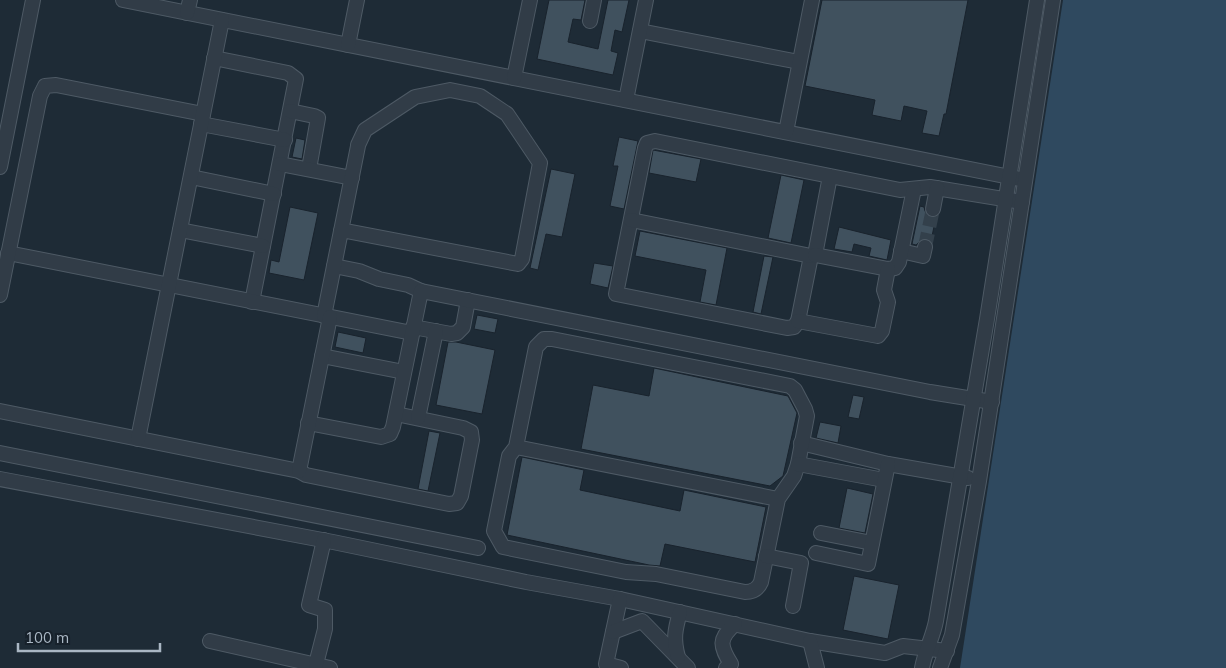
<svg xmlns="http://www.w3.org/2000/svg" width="1226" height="668" font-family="Mulish,sans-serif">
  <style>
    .water { fill: #2f495f }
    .building { fill: #40515e; stroke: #19232d }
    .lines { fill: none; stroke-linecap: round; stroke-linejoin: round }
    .minor-tunnel { stroke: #33404b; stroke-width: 14; stroke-dasharray: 14 7; stroke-linecap: butt }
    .minor-casing { stroke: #4e5a65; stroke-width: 16 }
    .minor { stroke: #313c47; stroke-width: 14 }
  </style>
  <rect width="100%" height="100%" fill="#1e2b36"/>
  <path class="water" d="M 1063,0 L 1226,0 L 1226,668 L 960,668 Z"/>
  <g class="building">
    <path d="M 549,0 L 585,0 L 581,20 L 573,19 L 568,42 L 598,49 L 608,0 L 629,0 L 622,32 L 615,30 L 611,51 L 618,53 L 613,75 L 537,59 Z"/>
    <path d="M 822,0 L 968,0 L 946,114 L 944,114 L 939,136 L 922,133 L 927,111 L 904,106 L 901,121 L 872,115 L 875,100 L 805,86 Z"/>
    <path d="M 619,137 L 638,141 L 624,209 L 610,206 L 618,166 L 613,166 Z"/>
    <path d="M 296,138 L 305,140 L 302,159 L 292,157 Z"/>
    <path d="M 653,150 L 701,159 L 696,182 L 649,173 Z"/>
    <path d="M 551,169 L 575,174 L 562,237 L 546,234 L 538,270 L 530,268 Z"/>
    <path d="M 781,175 L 804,180 L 791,243 L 768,238 Z"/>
    <path d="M 920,206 L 924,207 L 925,211 L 928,216 L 936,217 L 931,241 L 923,239 L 916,245 L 912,244 Z"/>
    <path d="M 290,207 L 318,213 L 304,280 L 269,273 L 271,260 L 279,262 Z"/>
    <path d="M 839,227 L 891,240 L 887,260 L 869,256 L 871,248 L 854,244 L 852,252 L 834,249 Z"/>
    <path d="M 640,231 L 727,248 L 716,305 L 700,302 L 706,270 L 635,256 Z"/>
    <path d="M 764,256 L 773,257 L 761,314 L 753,312 Z"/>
    <path d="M 594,263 L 613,266 L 608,288 L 590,284 Z"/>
    <path d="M 477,315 L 498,319 L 495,333 L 474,329 Z"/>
    <path d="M 338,332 L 366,338 L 363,353 L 335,347 Z"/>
    <path d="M 448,342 L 456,342 L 495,350 L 482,414 L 436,405 Z"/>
    <path d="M 654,368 L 788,396 L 797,413 L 783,476 L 770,486 L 581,449 L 593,385 L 649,396 Z"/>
    <path d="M 853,395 L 864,397 L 859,419 L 848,417 Z"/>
    <path d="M 820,422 L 841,426 L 838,443 L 816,438 Z"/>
    <path d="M 429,431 L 440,433 L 428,491 L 418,489 Z"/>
    <path d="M 522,457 L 584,470 L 580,490 L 680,511 L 684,490 L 766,507 L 755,562 L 665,544 L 660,566 L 649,565 L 507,535 Z"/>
    <path d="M 847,488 L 873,494 L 865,533 L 839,528 Z"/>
    <path d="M 854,576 L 899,585 L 888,639 L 843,630 Z"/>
  </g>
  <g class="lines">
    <path class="minor-tunnel" d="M 925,247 L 933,209"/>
    <g class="minor-casing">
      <g id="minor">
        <path d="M 123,0 L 1025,180"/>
        <path d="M 187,13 L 190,0"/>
        <path d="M 590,21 L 594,0"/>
        <path d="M 640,31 L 799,62"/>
        <path d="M 348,45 L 357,0"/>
        <path d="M 214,58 L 288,73 L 296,79 L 252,302"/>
        <path d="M 514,78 L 530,0"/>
        <path d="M 626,100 L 646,0"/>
        <path d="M 290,111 L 314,116 L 318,118 L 309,169"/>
        <path d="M 201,124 L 285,140"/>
        <path d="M 786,132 L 812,0"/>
        <path d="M 280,164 L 352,178"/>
        <path d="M 0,167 L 33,0"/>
        <path d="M 830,176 L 815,255 L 811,256 L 798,321 L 794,327 L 787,328 L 616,294 L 645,148 L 647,143 L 655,141 L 900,190 L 930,187 L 1022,202"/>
        <path d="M 191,177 L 274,194"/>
        <path d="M 933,209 L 937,188"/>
        <path d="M 631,220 L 811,256"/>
        <path d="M 180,230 L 263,246"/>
        <path d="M 901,251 L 923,256 L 925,247"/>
        <path d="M 8,253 L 412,333"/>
        <path d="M 815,255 L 888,269 L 895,268 L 899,262 L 914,189"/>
        <path d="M 334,266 L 359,271 L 379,279 L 408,285 L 421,291"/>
        <path d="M 0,295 L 40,96 L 45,86 L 56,85 L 203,114"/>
        <path d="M 324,316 C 335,259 347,203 358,146 L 358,145 L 365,130 L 415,97 L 450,90 L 480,96 L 507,114 L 540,163 L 522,259 L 518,264 L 341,230"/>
        <path d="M 798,321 L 878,336 L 882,331 L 888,302 L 884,290 L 888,269"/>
        <path d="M 413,327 L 451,334 L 457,333 L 463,327 L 468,300"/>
        <path d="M 322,356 L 404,372"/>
        <path d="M 0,411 L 299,471 L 306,475 L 449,504 L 457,503 L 461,496 L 472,440 L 471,432 L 463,428 L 396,414"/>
        <path d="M 418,418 L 436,331"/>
        <path d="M 308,423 L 381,437 L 390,434 L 393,427 L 421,291 L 930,392 L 992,402"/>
        <path d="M 138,439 L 222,20"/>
        <path d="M 801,443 L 888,464 L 968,478"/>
        <path d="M 516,447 L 509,456 L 494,531 L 503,547 L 626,572 L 656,574 L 745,592 C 753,592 758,589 761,582 L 778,499 L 794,476 L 798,464 L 807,416 L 805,409 L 795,390 L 790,386 L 552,339 L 544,339 L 536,347 L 516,447 L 778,499"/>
        <path d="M 0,453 L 478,548"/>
        <path d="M 798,464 L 884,480"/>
        <path d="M 299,471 L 330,317"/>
        <path d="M 0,479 L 333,542 L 526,582 L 620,599 L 810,641 L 885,653 L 903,646 L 947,651"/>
        <path d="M 821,533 L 872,543"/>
        <path d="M 816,553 L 868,564 L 888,464"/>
        <path d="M 766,556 L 801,563 L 793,606"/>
        <path d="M 620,599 L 606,664 L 621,668"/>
        <path d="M 613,632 L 642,621 L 688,668"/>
        <path d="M 210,641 L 330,668"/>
        <path d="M 810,641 L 817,668"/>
        <path d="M 678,657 C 673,639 675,630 680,612"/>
        <path d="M 316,664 L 325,629 L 325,610 L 309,605 L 324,540"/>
        <path d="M 726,668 L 731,664 C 720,646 718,639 735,624"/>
        <path d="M 922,668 C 925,651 933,637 936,621 L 987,319 L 1037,0"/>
        <path d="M 940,668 L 952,635 L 979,481 L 1053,0"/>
      </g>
    </g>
    <use href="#minor" class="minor"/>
  </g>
  <path d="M18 643v8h142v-8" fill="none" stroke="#aab7c4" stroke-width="2.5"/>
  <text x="25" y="643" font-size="15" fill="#aab7c4" stroke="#17212b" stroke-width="4" paint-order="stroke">100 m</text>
</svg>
